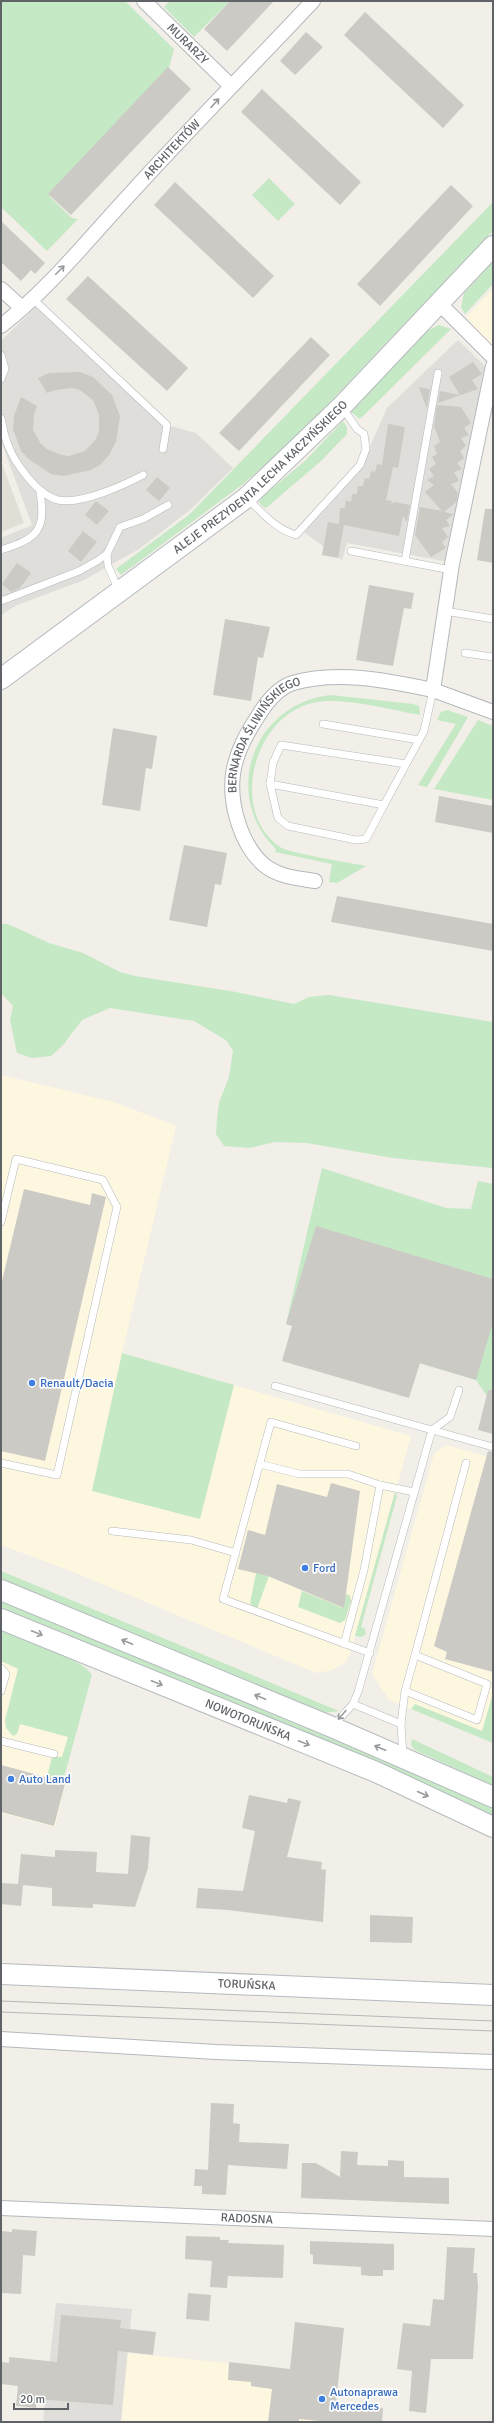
<svg xmlns="http://www.w3.org/2000/svg" width="494" height="2423" font-family="Signika,sans-serif">
  <style>
    .commercial { fill: #fef7e0 }
    .industrial { fill: #e0deda }
    .education { fill: #e1ded6 }
    .green { fill: #c5e8c5 }
    .building { fill: #cccac5 }
    .lines { fill: none; stroke-linecap: round; stroke-linejoin: round }
    .lane-casing { stroke: #b5b8bc; stroke-width: 8 }
    .street-casing { stroke: #b5b8bc; stroke-width: 16 }
    .secondary-casing { stroke: #b6babf; stroke-width: 22 }
    .lane { stroke: #fff; stroke-width: 7 }
    .street { stroke: #fff; stroke-width: 14 }
    .secondary { stroke: #fff; stroke-width: 20 }
    .tram { stroke: #b6b7b8; stroke-width: 1 }
    .oneway { stroke: #979a9d }
    .shop-dot { fill: #3f7fe0; stroke: #fff; stroke-width: 1.5 }
    .labels { text-anchor: middle; dominant-baseline: central; stroke-width: 3.5; stroke-linejoin: round; paint-order: stroke }
    .street-label { font-size: 12px; fill: #5f6368; stroke: #fff }
    .shop-label { font-size: 12px; fill: #366cbe; stroke: #fff; text-anchor: start }
  </style>
  <rect width="100%" height="100%" fill="#f1efe8"/>
  <g class="commercial">
    <path d="M 493,289 L 493,357 L 467,316 Z"/>
    <path d="M 1,1075 L 114,1102 L 176,1126 L 122,1353 L 411,1436 L 350,1654 L 346,1662 L 332,1670 L 317,1673 L 71,1571 L 1,1545 Z"/>
    <path d="M 446,1445 L 493,1458 L 493,1729 L 490,1741 L 389,1700 L 372,1674 L 434,1454 Z"/>
    <path d="M 1,1656 L 86,1691 L 63,1781 L 66,1782 L 55,1827 L 1,1813 Z"/>
    <path d="M 127,2353 L 339,2374 L 333,2422 L 121,2422 Z"/>
  </g>
  <g class="industrial">
    <path d="M 39,304 L 167,425 L 196,433 L 233,468 L 190,510 L 139,549 L 82,581 L 17,605 L 1,615 L 1,538 L 32,525 L 1,441 L 1,341 Z"/>
    <path d="M 458,340 L 488,369 L 448,562 L 347,543 L 342,560 L 297,527 L 368,451 L 387,408 Z"/>
    <path d="M 56,2303 L 132,2309 L 121,2422 L 43,2422 Z"/>
  </g>
  <path class="education" d="M 1,461 L 24,523 L 1,532 Z"/>
  <g class="green">
    <path d="M 1,1 L 125,1 L 174,49 L 169,68 L 49,196 L 72,218 L 78,219 L 47,251 L 1,207 Z"/>
    <path d="M 170,1 L 230,1 L 194,37 L 164,7 Z"/>
    <path d="M 269,178 L 295,204 L 278,221 L 252,195 Z"/>
    <path d="M 493,202 L 493,231 L 291,443 L 243,484 L 121,575 L 116,569 L 190,514 Z"/>
    <path d="M 493,262 L 493,284 L 465,314 L 461,307 L 464,293 Z"/>
    <path d="M 439,325 L 451,329 L 360,419 L 351,412 L 427,331 Z"/>
    <path d="M 343,421 L 347,427 L 347,434 L 321,461 L 266,508 L 262,506 L 259,502 L 262,497 L 305,461 Z"/>
    <path d="M 331,695 L 413,704 L 419,706 L 420,715 C 391,710 340,696 312,703 C 254,717 228,811 280,847 C 288,853 351,863 366,866 L 337,883 L 329,882 L 332,864 L 275,852 L 276,849 C 220,794 254,703 331,695 Z"/>
    <path d="M 447,710 L 468,717 L 427,787 L 418,785 L 456,724 L 437,720 L 441,712 Z"/>
    <path d="M 478,720 L 493,726 L 493,800 L 434,789 Z"/>
    <path d="M 1,924 L 8,924 L 49,943 L 83,953 L 120,972 L 135,976 L 236,992 L 294,1004 L 309,997 L 329,995 L 493,1022 L 493,1168 L 393,1158 L 307,1143 L 275,1142 L 250,1148 L 224,1146 L 216,1134 L 217,1119 L 219,1103 L 229,1077 L 233,1051 L 227,1041 L 194,1021 L 110,1008 L 82,1020 L 63,1045 L 51,1056 L 32,1058 L 17,1053 L 10,1020 L 13,1006 L 1,993 Z"/>
    <path d="M 322,1168 L 446,1208 L 471,1209 L 478,1181 L 493,1184 L 493,1398 L 487,1396 L 476,1380 L 286,1324 Z"/>
    <path d="M 122,1353 L 234,1385 L 200,1519 L 92,1491 Z"/>
    <path d="M 395,1492 L 397,1496 L 361,1627 L 365,1629 L 366,1634 L 361,1637 L 355,1636 Z"/>
    <path d="M 257,1569 L 270,1573 L 257,1609 L 250,1603 Z"/>
    <path d="M 1,1571 L 339,1711 L 324,1713 L 1,1579 Z"/>
    <path d="M 302,1591 L 343,1608 L 346,1594 L 350,1596 L 351,1601 L 345,1620 L 340,1623 L 298,1607 Z"/>
    <path d="M 1,1600 L 437,1783 L 493,1808 L 493,1816 L 349,1751 L 1,1607 Z"/>
    <path d="M 1,1629 C 20,1637 84,1659 92,1675 L 63,1781 L 47,1777 L 52,1757 L 62,1757 L 68,1737 L 20,1724 L 17,1734 L 13,1736 L 6,1728 L 5,1720 L 18,1669 L 1,1661 Z"/>
    <path d="M 493,1693 L 493,1743 L 411,1709 L 415,1704 L 482,1731 Z"/>
    <path d="M 412,1739 L 493,1777 L 493,1786 L 415,1750 L 411,1745 Z"/>
  </g>
  <g class="building">
    <path d="M 230,1 L 274,1 L 227,51 L 204,29 Z"/>
    <path d="M 365,12 L 464,105 L 443,128 L 344,35 Z"/>
    <path d="M 306,32 L 323,47 L 295,75 L 280,61 Z"/>
    <path d="M 168,67 L 191,89 L 71,215 L 48,194 Z"/>
    <path d="M 262,89 L 361,182 L 340,205 L 241,112 Z"/>
    <path d="M 175,182 L 274,276 L 253,298 L 154,205 Z"/>
    <path d="M 451,185 L 473,206 L 380,306 L 357,284 Z"/>
    <path d="M 1,221 L 45,263 L 35,274 L 31,270 L 21,281 L 1,262 Z"/>
    <path d="M 88,276 L 188,368 L 167,391 L 66,299 Z"/>
    <path d="M 311,337 L 330,355 L 239,451 L 219,433 Z"/>
    <path d="M 473,362 L 482,374 L 472,380 L 478,389 L 438,403 L 440,391 L 460,395 L 449,377 Z"/>
    <path d="M 80,372 L 93,377 L 112,395 L 120,416 L 116,442 L 109,455 L 100,465 L 91,470 L 64,476 L 51,474 L 30,460 L 21,451 L 13,429 L 14,416 L 21,397 L 37,406 L 34,414 L 33,430 L 41,444 L 47,449 L 61,455 L 69,456 L 85,451 L 96,439 L 99,431 L 99,415 L 93,400 L 80,390 L 72,388 L 56,390 L 47,393 L 38,378 L 49,373 Z"/>
    <path d="M 419,387 L 430,389 L 427,408 L 426,407 Z"/>
    <path d="M 437,405 L 461,407 L 471,423 L 464,428 L 469,435 L 461,438 L 466,446 L 460,451 L 464,458 L 457,463 L 462,469 L 454,472 L 459,481 L 451,484 L 458,493 L 456,503 L 454,501 L 455,503 L 444,512 L 454,514 L 446,520 L 450,526 L 442,528 L 448,537 L 442,542 L 446,548 L 431,557 L 415,535 L 420,507 L 442,511 L 425,492 L 434,485 L 427,480 L 434,476 L 429,469 L 436,464 L 432,457 L 437,454 L 434,446 L 440,442 L 434,426 Z"/>
    <path d="M 388,424 L 405,427 L 398,468 L 393,467 L 386,500 L 392,501 L 391,504 L 394,502 L 410,505 L 407,522 L 403,516 L 399,536 L 344,525 L 338,558 L 322,555 L 328,522 L 339,524 L 340,508 L 345,508 L 346,500 L 351,502 L 352,494 L 357,494 L 358,486 L 363,486 L 365,478 L 369,479 L 371,471 L 375,472 L 377,464 L 382,465 Z"/>
    <path d="M 157,477 L 170,488 L 159,501 L 146,490 Z"/>
    <path d="M 96,501 L 109,511 L 97,525 L 85,515 Z"/>
    <path d="M 485,509 L 493,509 L 493,563 L 477,560 Z"/>
    <path d="M 83,531 L 97,542 L 81,562 L 68,551 Z"/>
    <path d="M 17,563 L 31,573 L 20,588 L 11,592 L 2,584 Z"/>
    <path d="M 369,585 L 414,593 L 411,609 L 404,608 L 393,666 L 356,660 Z"/>
    <path d="M 225,619 L 270,627 L 263,658 L 258,657 L 251,701 L 213,695 Z"/>
    <path d="M 113,728 L 157,736 L 152,769 L 146,768 L 140,811 L 102,805 Z"/>
    <path d="M 439,796 L 493,806 L 493,833 L 435,822 Z"/>
    <path d="M 184,845 L 227,853 L 221,885 L 215,884 L 207,927 L 169,920 Z"/>
    <path d="M 337,896 L 493,924 L 493,951 L 331,922 Z"/>
    <path d="M 24,1189 L 90,1205 L 92,1193 L 106,1197 L 45,1461 L 1,1451 L 1,1285 Z"/>
    <path d="M 316,1226 L 493,1279 L 493,1322 L 476,1380 L 420,1363 L 409,1398 L 282,1361 L 292,1326 L 286,1324 Z"/>
    <path d="M 488,1390 L 493,1390 L 493,1434 L 478,1430 Z"/>
    <path d="M 488,1451 L 493,1452 L 493,1672 L 445,1659 L 447,1652 L 434,1646 Z"/>
    <path d="M 331,1483 L 360,1491 L 344,1608 L 268,1576 L 238,1569 L 248,1530 L 265,1535 L 277,1484 L 327,1497 Z"/>
    <path d="M 1,1765 L 61,1781 L 61,1783 L 65,1784 L 54,1826 L 1,1812 Z"/>
    <path d="M 249,1795 L 287,1803 L 288,1798 L 301,1801 L 287,1857 L 322,1862 L 321,1869 L 326,1870 L 323,1922 L 228,1910 L 196,1908 L 198,1888 L 243,1891 L 255,1831 L 242,1828 Z"/>
    <path d="M 131,1835 L 150,1837 L 148,1868 L 135,1907 L 93,1904 L 93,1908 L 52,1906 L 52,1888 L 23,1885 L 21,1906 L 1,1904 L 1,1883 L 18,1884 L 21,1854 L 55,1857 L 55,1850 L 97,1852 L 96,1872 L 128,1874 Z"/>
    <path d="M 370,1915 L 413,1917 L 412,1943 L 370,1942 Z"/>
    <path d="M 211,2103 L 234,2104 L 233,2123 L 240,2124 L 239,2142 L 289,2144 L 287,2169 L 228,2165 L 226,2195 L 202,2194 L 202,2186 L 194,2186 L 195,2169 L 208,2170 Z"/>
    <path d="M 341,2151 L 358,2152 L 357,2165 L 388,2166 L 388,2160 L 404,2161 L 404,2177 L 449,2178 L 449,2204 L 301,2198 L 302,2163 L 316,2163 L 340,2177 Z"/>
    <path d="M 12,2229 L 37,2231 L 35,2256 L 23,2255 L 21,2294 L 1,2293 L 1,2231 L 12,2232 Z"/>
    <path d="M 186,2236 L 220,2237 L 220,2240 L 229,2240 L 228,2243 L 284,2245 L 283,2278 L 228,2276 L 227,2288 L 210,2287 L 212,2261 L 185,2259 Z"/>
    <path d="M 310,2241 L 394,2244 L 394,2270 L 383,2270 L 383,2276 L 370,2276 L 361,2275 L 361,2267 L 313,2264 L 313,2255 L 310,2254 Z"/>
    <path d="M 447,2247 L 475,2248 L 473,2273 L 477,2273 L 478,2287 L 473,2359 L 431,2359 L 426,2413 L 409,2411 L 412,2371 L 397,2369 L 403,2323 L 430,2326 L 433,2299 L 444,2300 Z"/>
    <path d="M 188,2293 L 211,2295 L 209,2321 L 186,2319 Z"/>
    <path d="M 61,2315 L 121,2320 L 120,2328 L 156,2332 L 153,2355 L 118,2351 L 113,2405 L 37,2399 L 36,2408 L 16,2406 L 18,2386 L 1,2384 L 1,2362 L 9,2363 L 9,2357 L 57,2362 Z"/>
    <path d="M 295,2322 L 344,2328 L 336,2403 L 383,2408 L 382,2422 L 330,2422 L 299,2419 L 299,2422 L 268,2422 L 272,2389 L 251,2386 L 251,2382 L 228,2380 L 229,2362 L 290,2369 Z"/>
  </g>
  <g class="lines">
    <g class="lane-casing">
      <g id="lane">
        <path d="M 32,298 L 167,425 L 163,449"/>
        <path d="M 1,355 L 5,369 L 1,379"/>
        <path d="M 1,418 C 3,427 4,436 8,445 C 15,464 38,495 58,500 C 81,505 124,485 143,475"/>
        <path d="M 248,499 C 263,514 276,529 296,535 L 360,465 L 366,449 L 364,434 L 357,429 L 342,407"/>
        <path d="M 1,550 C 38,538 46,531 40,492"/>
        <path d="M 351,551 L 451,570"/>
        <path d="M 107,554 L 108,566 L 119,591"/>
        <path d="M 405,561 L 438,373"/>
        <path d="M 1,601 L 79,571 L 97,561 L 107,554 L 120,527 L 143,519 L 168,505"/>
        <path d="M 445,611 L 493,619"/>
        <path d="M 465,653 L 493,657"/>
        <path d="M 323,724 L 419,740"/>
        <path d="M 406,764 L 281,745 L 273,763 L 270,784 L 384,805 L 424,731 L 433,690"/>
        <path d="M 270,784 L 278,818 L 288,826 L 356,840 L 366,839 L 384,805"/>
        <path d="M 1,1222 L 16,1159 L 103,1180 L 117,1207 L 57,1475 L 1,1463"/>
        <path d="M 275,1386 L 432,1430 L 450,1417 L 459,1390"/>
        <path d="M 356,1446 L 271,1422 L 223,1599 L 370,1653"/>
        <path d="M 260,1464 L 299,1474 L 348,1474 L 380,1485 L 414,1492"/>
        <path d="M 112,1531 L 191,1540 L 236,1553"/>
        <path d="M 344,1644 L 364,1570 L 380,1485"/>
        <path d="M 415,1655 L 466,1463"/>
        <path d="M 1,1668 L 6,1674 L 1,1691"/>
        <path d="M 353,1704 L 401,1724"/>
        <path d="M 333,1726 L 353,1704 L 358,1692 L 432,1430 L 493,1447"/>
        <path d="M 1,1741 L 54,1754"/>
        <path d="M 403,1756 L 401,1724 L 405,1691 L 477,1720 L 487,1684 L 415,1655 L 405,1691"/>
      </g>
    </g>
    <g class="street-casing">
      <g id="street">
        <path id="s1" d="M 144,1 L 231,86"/>
        <path d="M 1,289 L 22,308"/>
        <path d="M 439,303 L 493,357"/>
        <path id="s2" d="M 1,326 C 50,288 90,237 132,192 C 191,127 253,65 313,1"/>
        <path d="M 493,366 L 452,564 L 433,690 L 493,712"/>
        <path id="s3" d="M 315,881 C 297,878 279,877 264,865 C 241,845 229,804 233,774 C 236,752 247,733 258,716 C 266,703 277,688 293,683 C 338,670 389,681 433,690"/>
        <path d="M 1,2039 L 216,2052 L 493,2062"/>
        <path id="s4" d="M 1,2208 L 493,2229"/>
      </g>
    </g>
    <g class="secondary-casing">
      <g id="secondary">
        <path id="s5" d="M 1,679 L 246,498 L 341,407 L 493,246"/>
        <path d="M 1,1590 L 332,1727 L 493,1797"/>
        <path id="s6" d="M 1,1619 L 376,1772 L 493,1827"/>
        <path id="s7" d="M 1,1974 L 493,1995"/>
      </g>
    </g>
    <use href="#lane" class="lane"/>
    <use href="#street" class="street"/>
    <use href="#secondary" class="secondary"/>
    <g class="tram">
      <path d="M 1,2001 L 493,2021"/>
      <path d="M 1,2012 L 493,2031"/>
    </g>
  </g>
  <defs><path id="oneway-shaft" d="M-6 0H5M1.5-3L5.5 0L1.5 3" fill="none" stroke-width="1.6" stroke-linecap="round" stroke-linejoin="round"/></defs>
  <g class="oneway">
    <use href="#oneway-shaft" transform="translate(215 103) rotate(-48)"/>
    <use href="#oneway-shaft" transform="translate(60 270) rotate(-45)"/>
    <use href="#oneway-shaft" transform="translate(37 1633) rotate(22)"/>
    <use href="#oneway-shaft" transform="translate(127 1642) rotate(-157)"/>
    <use href="#oneway-shaft" transform="translate(157 1683) rotate(22)"/>
    <use href="#oneway-shaft" transform="translate(260 1697) rotate(-157)"/>
    <use href="#oneway-shaft" transform="translate(342 1715) rotate(132)"/>
    <use href="#oneway-shaft" transform="translate(304 1743) rotate(22)"/>
    <use href="#oneway-shaft" transform="translate(380 1748) rotate(-157)"/>
    <use href="#oneway-shaft" transform="translate(423 1794) rotate(24)"/>
  </g>
  <g class="shop-dot">
    <circle cx="32" cy="1383" r="4"/>
    <circle cx="305" cy="1568" r="4"/>
    <circle cx="11" cy="1779" r="4"/>
    <circle cx="322" cy="2399" r="4"/>
  </g>
  <g class="labels">
    <g class="street-label">
      <text stroke="none"><textPath href="#s1" startOffset="61">MURARZY</textPath></text>
      <text stroke="none"><textPath href="#s2" startOffset="246">ARCHITEKTÓW</textPath></text>
      <text stroke="none"><textPath href="#s5" startOffset="329">ALEJE PREZYDENTA LECHA KACZYŃSKIEGO</textPath></text>
      <text stroke="none"><textPath href="#s3" startOffset="204">BERNARDA ŚLIWIŃSKIEGO</textPath></text>
      <text stroke="none"><textPath href="#s6" startOffset="267">NOWOTORUŃSKA</textPath></text>
      <text stroke="none"><textPath href="#s7" startOffset="246">TORUŃSKA</textPath></text>
      <text stroke="none"><textPath href="#s4" startOffset="246">RADOSNA</textPath></text>
    </g>
    <g class="shop-label">
      <text x="40" y="1383">Renault/Dacia</text>
      <text x="313" y="1568">Ford</text>
      <text x="19" y="1779">Auto Land</text>
      <text x="330" y="2392">Autonaprawa<tspan x="330" dy="14">Mercedes</tspan></text>
    </g>
  </g>
  <rect width="494" height="2423" fill="none" stroke="#5f6368" stroke-width="4"/>
  <path d="M14 2403v6h54v-6" fill="none" stroke="#5f6368" stroke-width="2"/>
  <text x="20" y="2403" font-size="12" fill="#5f6368" stroke="#ffffff" stroke-width="3" paint-order="stroke">20 m</text>
</svg>
